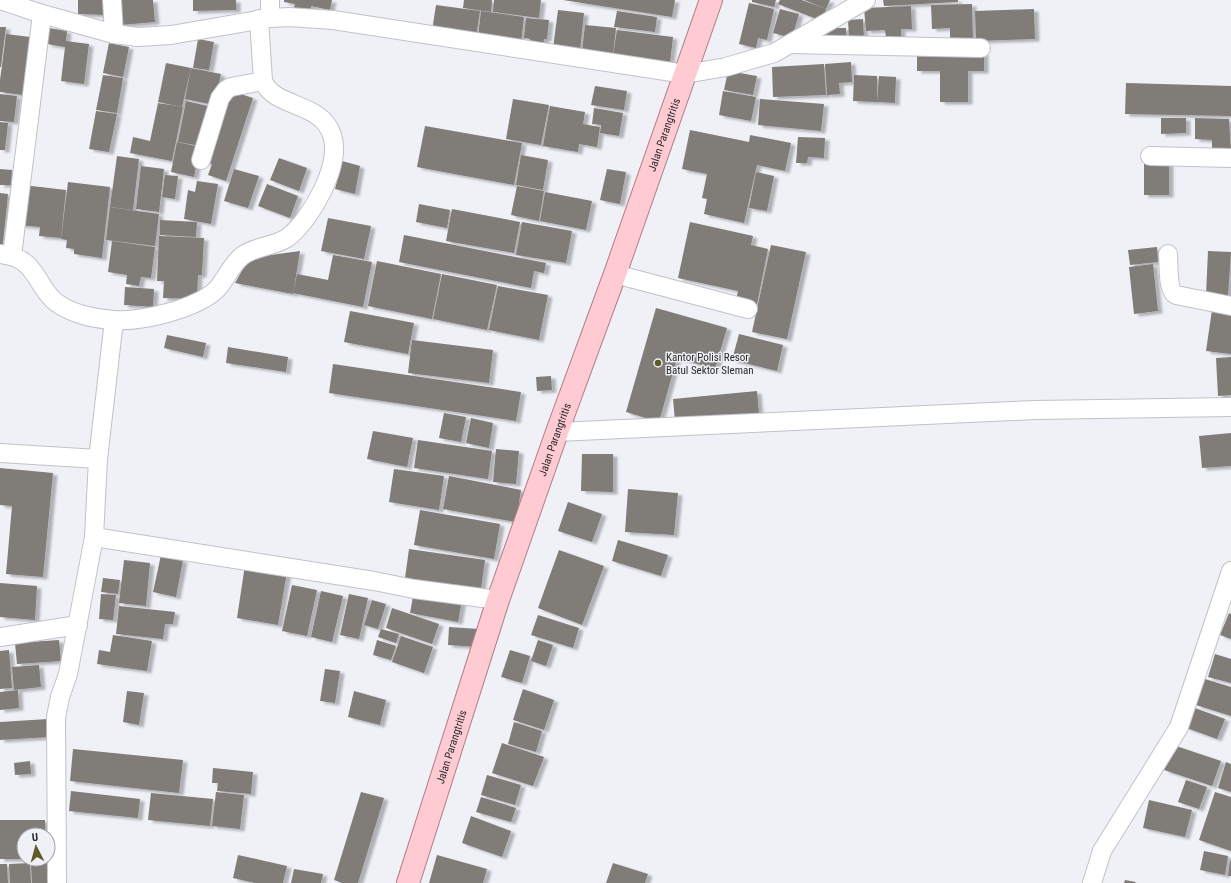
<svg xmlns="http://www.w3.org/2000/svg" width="1231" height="883" font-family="'Roboto Condensed',sans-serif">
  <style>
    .building { fill: #807b77; filter: url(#shadow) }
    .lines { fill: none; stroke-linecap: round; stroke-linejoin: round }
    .minor-casing { stroke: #c1c2c9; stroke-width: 20 }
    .primary-casing { stroke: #b37c85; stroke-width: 24 }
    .minor { stroke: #fff; stroke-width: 18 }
    .primary { stroke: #fecbd3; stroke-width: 22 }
    .poi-dot { fill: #5f5a27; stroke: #eff1f7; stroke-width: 1.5 }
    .labels { text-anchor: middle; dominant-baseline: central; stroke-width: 3; stroke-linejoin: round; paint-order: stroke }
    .street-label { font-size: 11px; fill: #28292b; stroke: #eff1f7 }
    .poi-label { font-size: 11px; fill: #28292b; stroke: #eff1f7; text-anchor: start }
  </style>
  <defs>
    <filter id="shadow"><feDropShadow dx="4.5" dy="2.5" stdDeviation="1" flood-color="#0004"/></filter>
  </defs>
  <rect width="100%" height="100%" fill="#eff1f7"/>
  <g class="building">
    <path d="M 78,0 L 106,0 L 106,15 L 78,14 Z"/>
    <path d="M 119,0 L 153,0 L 155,22 L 121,25 Z"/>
    <path d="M 193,0 L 236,0 L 236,10 L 193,11 Z"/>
    <path d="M 284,0 L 332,0 L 330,10 L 311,6 L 310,14 L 293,11 L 295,4 L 284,2 Z"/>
    <path d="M 464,0 L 492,0 L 491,12 L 463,8 Z"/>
    <path d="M 494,0 L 541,0 L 539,18 L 493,12 Z"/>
    <path d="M 563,0 L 675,0 L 672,17 Z"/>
    <path d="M 752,0 L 776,0 L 774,7 L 752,2 Z"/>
    <path d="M 780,0 L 802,0 L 826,9 L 822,21 L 778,4 Z"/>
    <path d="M 804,0 L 830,0 L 826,9 Z"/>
    <path d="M 883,0 L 958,0 L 958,2 L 884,6 Z"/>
    <path d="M 749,3 L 774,9 L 767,40 L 758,38 L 756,48 L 739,44 Z"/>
    <path d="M 972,4 L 973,41 L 950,42 L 950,28 L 932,29 L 931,5 Z"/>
    <path d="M 436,5 L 480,11 L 476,37 L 432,31 Z"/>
    <path d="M 911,6 L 912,29 L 901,29 L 901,38 L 886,38 L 885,30 L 866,31 L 864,8 Z"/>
    <path d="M 780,9 L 799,14 L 792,38 L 773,33 Z"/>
    <path d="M 1034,9 L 1035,39 L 976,41 L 975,11 Z"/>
    <path d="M 558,10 L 584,13 L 580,51 L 553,48 Z"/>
    <path d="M 481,11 L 524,17 L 521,43 L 478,37 Z"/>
    <path d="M 617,11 L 657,17 L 655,32 L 614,27 Z"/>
    <path d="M 526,18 L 549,20 L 547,39 L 544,39 L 543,46 L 529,44 L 530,39 L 524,38 Z"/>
    <path d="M 863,19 L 864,38 L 849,39 L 848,20 Z"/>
    <path d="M 585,25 L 616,28 L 613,55 L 582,52 Z"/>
    <path d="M 0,27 L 6,27 L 1,67 L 0,67 Z"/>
    <path d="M 49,28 L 67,31 L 66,41 L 89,44 L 84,84 L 61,81 L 65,47 L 47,44 Z"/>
    <path d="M 823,28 L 846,28 L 846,38 L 824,39 Z"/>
    <path d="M 617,30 L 673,37 L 670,63 L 613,56 Z"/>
    <path d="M 6,34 L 30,37 L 23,95 L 0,92 L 0,80 Z"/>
    <path d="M 198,39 L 214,42 L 209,70 L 193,68 Z"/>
    <path d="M 109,43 L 129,47 L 123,77 L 103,73 Z"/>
    <path d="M 917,53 L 984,53 L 984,71 L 968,71 L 968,102 L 940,102 L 940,71 L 917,71 Z"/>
    <path d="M 851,62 L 852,82 L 839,83 L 840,94 L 827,95 L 825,64 Z"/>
    <path d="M 166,63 L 191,68 L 182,107 L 158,102 Z"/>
    <path d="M 824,64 L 826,95 L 773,97 L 772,67 Z"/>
    <path d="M 191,68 L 221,74 L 214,105 L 185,99 Z"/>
    <path d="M 728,71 L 757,76 L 753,95 L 724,90 Z"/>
    <path d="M 103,75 L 123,78 L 117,113 L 96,110 Z"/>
    <path d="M 854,75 L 877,76 L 877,102 L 853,101 Z"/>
    <path d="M 879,76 L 896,77 L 895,103 L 877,102 Z"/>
    <path d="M 1126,83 L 1231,86 L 1231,116 L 1125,114 Z"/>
    <path d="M 595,86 L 627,91 L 624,110 L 591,105 Z"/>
    <path d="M 228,90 L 253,98 L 226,181 L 208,175 L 212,164 L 204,162 Z"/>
    <path d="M 723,91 L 756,97 L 751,121 L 719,115 Z"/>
    <path d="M 0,94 L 17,96 L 14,122 L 0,121 Z"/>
    <path d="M 513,99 L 549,105 L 541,145 L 506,139 Z"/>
    <path d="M 760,99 L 824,104 L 821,131 L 758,125 Z"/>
    <path d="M 186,101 L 208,106 L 200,146 L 178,142 Z"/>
    <path d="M 158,103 L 183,107 L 172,161 L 130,153 L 133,137 L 150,141 Z"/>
    <path d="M 550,106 L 585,112 L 583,124 L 600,127 L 597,147 L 579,144 L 578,152 L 543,146 Z"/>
    <path d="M 594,108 L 623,113 L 619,136 L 600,133 L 601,125 L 592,124 Z"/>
    <path d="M 96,111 L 117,114 L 109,152 L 89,149 Z"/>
    <path d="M 1161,118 L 1186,118 L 1186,133 L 1161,134 Z"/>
    <path d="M 1195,118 L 1229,119 L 1231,152 L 1212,151 L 1212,140 L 1195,139 Z"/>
    <path d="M 0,122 L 8,123 L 5,150 L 0,150 Z"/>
    <path d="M 425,126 L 522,143 L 514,185 L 417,167 Z"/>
    <path d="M 690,130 L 749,142 L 750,135 L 791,143 L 785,171 L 757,165 L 744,223 L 704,214 L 707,199 L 702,198 L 707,174 L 682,169 Z"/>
    <path d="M 798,137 L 825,138 L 824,158 L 808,157 L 807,163 L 796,163 Z"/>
    <path d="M 177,142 L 200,147 L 194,177 L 171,172 Z"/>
    <path d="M 521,155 L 548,160 L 543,190 L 516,185 Z"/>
    <path d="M 117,156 L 139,159 L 133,210 L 110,207 Z"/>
    <path d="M 279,158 L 307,168 L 299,191 L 270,180 Z"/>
    <path d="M 342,161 L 360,166 L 355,194 L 335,189 Z"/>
    <rect x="1144" y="161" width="25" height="34"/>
    <path d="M 141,166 L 164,169 L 159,212 L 136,209 Z"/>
    <path d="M 0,169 L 12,170 L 11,185 L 0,185 Z"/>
    <path d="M 234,169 L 259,176 L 248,208 L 224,201 Z"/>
    <path d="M 607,169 L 626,172 L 620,204 L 600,200 Z"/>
    <path d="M 756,172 L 774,176 L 767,211 L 749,208 Z"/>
    <path d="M 165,175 L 178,176 L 175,199 L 162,197 Z"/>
    <path d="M 197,181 L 218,184 L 211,224 L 184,219 L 188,190 L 195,192 Z"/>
    <path d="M 68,182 L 110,187 L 102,258 L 74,254 L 74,249 L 66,248 L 67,240 L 61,239 Z"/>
    <path d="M 267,184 L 298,196 L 290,218 L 258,206 Z"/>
    <path d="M 23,185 L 66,190 L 61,238 L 39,236 L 40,227 L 19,225 Z"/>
    <path d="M 517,186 L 544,191 L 539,221 L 511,215 Z"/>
    <path d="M 545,192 L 592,201 L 586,230 L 540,221 Z"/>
    <path d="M 0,193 L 8,194 L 3,244 L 0,244 Z"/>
    <path d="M 419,204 L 450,210 L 447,228 L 416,222 Z"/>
    <path d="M 110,207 L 159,214 L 155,246 L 106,240 Z"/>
    <path d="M 452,209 L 520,222 L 514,253 L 446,241 Z"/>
    <path d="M 328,218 L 371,226 L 364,259 L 321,251 Z"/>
    <path d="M 160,220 L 197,222 L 196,237 L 160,235 Z"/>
    <path d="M 522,222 L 572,231 L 566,263 L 516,255 Z"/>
    <path d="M 690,222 L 753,236 L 751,245 L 768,249 L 757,304 L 736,300 L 738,291 L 678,278 Z"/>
    <path d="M 404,235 L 546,263 L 544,273 L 534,271 L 531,288 L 399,262 Z"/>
    <path d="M 159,236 L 204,238 L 202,275 L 198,275 L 197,299 L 163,298 L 164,281 L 157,281 Z"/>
    <path d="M 112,241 L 155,247 L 151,278 L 141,277 L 139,286 L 126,284 L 127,275 L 108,272 Z"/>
    <path d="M 771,245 L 806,252 L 787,339 L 752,332 Z"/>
    <path d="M 1157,247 L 1158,262 L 1130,265 L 1128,250 Z"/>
    <path d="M 300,251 L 293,294 L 235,283 L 249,258 Z"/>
    <path d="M 1208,251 L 1231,252 L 1228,296 L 1206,295 Z"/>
    <path d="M 333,255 L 372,262 L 363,307 L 293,293 L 297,274 L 328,280 Z"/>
    <path d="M 377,261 L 441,274 L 432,319 L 368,306 Z"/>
    <path d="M 1153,264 L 1158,311 L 1134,314 L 1129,267 Z"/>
    <path d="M 442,274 L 497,285 L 487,330 L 433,319 Z"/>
    <path d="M 498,286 L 548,295 L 539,340 L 489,330 Z"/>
    <path d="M 125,287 L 154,289 L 153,307 L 124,305 Z"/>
    <path d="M 656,308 L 727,328 L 715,369 L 677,358 L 659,422 L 626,412 Z"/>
    <path d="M 1212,310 L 1231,313 L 1231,354 L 1206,351 Z"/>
    <path d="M 350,311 L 414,323 L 408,354 L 344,342 Z"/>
    <path d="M 739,334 L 783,345 L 777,371 L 732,360 Z"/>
    <path d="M 167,335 L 206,343 L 203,357 L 164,348 Z"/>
    <path d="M 412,340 L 493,350 L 489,383 L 408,373 Z"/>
    <path d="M 228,347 L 288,357 L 286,372 L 226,363 Z"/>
    <path d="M 1231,357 L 1231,395 L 1218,396 L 1216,358 Z"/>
    <path d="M 333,364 L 521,392 L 516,421 L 329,393 Z"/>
    <path d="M 551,376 L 552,390 L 537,391 L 536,377 Z"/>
    <path d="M 757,391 L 759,413 L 675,421 L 673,399 Z"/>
    <path d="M 444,413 L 466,417 L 461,442 L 439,438 Z"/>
    <path d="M 471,418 L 493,423 L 489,448 L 466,443 Z"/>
    <path d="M 373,431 L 413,438 L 407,467 L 367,459 Z"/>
    <path d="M 1231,433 L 1231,466 L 1202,468 L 1199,436 Z"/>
    <path d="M 418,440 L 492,451 L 488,479 L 414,468 Z"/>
    <path d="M 496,449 L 519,451 L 516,484 L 493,482 Z"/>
    <path d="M 582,454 L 613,454 L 613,492 L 581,491 Z"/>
    <path d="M 0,468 L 53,473 L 43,577 L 6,574 L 12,506 L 0,505 Z"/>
    <path d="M 394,469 L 444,476 L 439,510 L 389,502 Z"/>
    <path d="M 449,476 L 521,490 L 516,522 L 443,509 Z"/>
    <path d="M 628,489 L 678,493 L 674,535 L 625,532 Z"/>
    <path d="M 568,502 L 602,514 L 592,542 L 558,531 Z"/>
    <path d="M 420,510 L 500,524 L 494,559 L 414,545 Z"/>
    <path d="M 618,540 L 668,555 L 661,576 L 612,561 Z"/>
    <path d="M 409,549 L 485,560 L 481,589 L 405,578 Z"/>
    <path d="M 559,550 L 604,566 L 582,625 L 538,608 Z"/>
    <path d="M 161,555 L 183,560 L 176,597 L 153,592 Z"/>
    <path d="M 124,560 L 150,563 L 146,606 L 119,603 Z"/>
    <path d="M 245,565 L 287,572 L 278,625 L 237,618 Z"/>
    <path d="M 103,578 L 120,580 L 118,594 L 101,592 Z"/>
    <path d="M 0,583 L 37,586 L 35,620 L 0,617 Z"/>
    <path d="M 292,585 L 317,590 L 307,636 L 282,631 Z"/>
    <path d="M 321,591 L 343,596 L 332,642 L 311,637 Z"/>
    <path d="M 414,591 L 462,600 L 458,622 L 410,613 Z"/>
    <path d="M 101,594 L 116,595 L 113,620 L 99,619 Z"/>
    <path d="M 349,594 L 368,598 L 359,639 L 340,635 Z"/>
    <path d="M 372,600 L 386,604 L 378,629 L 364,625 Z"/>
    <path d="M 119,606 L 175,612 L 173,624 L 165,624 L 163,639 L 116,634 Z"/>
    <path d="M 392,608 L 439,624 L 432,644 L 386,628 Z"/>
    <path d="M 1229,613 L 1231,614 L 1231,639 L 1220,635 Z"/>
    <path d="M 538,615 L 579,628 L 573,648 L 531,635 Z"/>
    <path d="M 449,627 L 479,629 L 478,647 L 448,645 Z"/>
    <path d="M 381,629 L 399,634 L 396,643 L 378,637 Z"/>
    <path d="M 113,635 L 152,641 L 147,671 L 97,664 L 99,650 L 110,652 Z"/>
    <path d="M 401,636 L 433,647 L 424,673 L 392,662 Z"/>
    <path d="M 59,640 L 61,661 L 17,664 L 15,643 Z"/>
    <path d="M 377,640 L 396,646 L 391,660 L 373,655 Z"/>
    <path d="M 538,640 L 553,645 L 546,666 L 531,661 Z"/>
    <path d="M 9,650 L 12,688 L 0,689 L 0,651 Z"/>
    <path d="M 510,650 L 530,656 L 522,683 L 501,677 Z"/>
    <path d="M 1215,654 L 1231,659 L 1231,683 L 1208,677 Z"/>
    <path d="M 39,665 L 41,687 L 14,690 L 12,667 Z"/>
    <path d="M 325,669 L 340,671 L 335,703 L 320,701 Z"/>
    <path d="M 1205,679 L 1231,687 L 1231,716 L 1196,705 Z"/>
    <path d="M 523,689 L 554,700 L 544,730 L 513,720 Z"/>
    <path d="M 18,690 L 19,708 L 0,710 L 0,692 Z"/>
    <path d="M 127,691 L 144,693 L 139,725 L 123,722 Z"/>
    <path d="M 354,691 L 386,700 L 380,725 L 348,717 Z"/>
    <path d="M 1192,707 L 1225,719 L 1217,739 L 1184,727 Z"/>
    <path d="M 48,719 L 49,737 L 0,740 L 0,722 Z"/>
    <path d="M 514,722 L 542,731 L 536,752 L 508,744 Z"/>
    <path d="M 502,743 L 544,757 L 533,786 L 492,773 Z"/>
    <path d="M 1173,745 L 1221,761 L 1212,786 L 1164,770 Z"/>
    <path d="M 73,749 L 183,760 L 179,793 L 70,781 Z"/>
    <path d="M 30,761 L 31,774 L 15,775 L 14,763 Z"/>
    <path d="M 1226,762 L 1231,764 L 1231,792 L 1218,788 Z"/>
    <path d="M 213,768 L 253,772 L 251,794 L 217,791 L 218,783 L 212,783 Z"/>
    <path d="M 487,775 L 521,785 L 515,805 L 481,795 Z"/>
    <path d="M 1186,780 L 1207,787 L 1199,809 L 1178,802 Z"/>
    <path d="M 71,791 L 140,799 L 138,818 L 69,811 Z"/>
    <path d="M 216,792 L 244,795 L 240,829 L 212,826 Z"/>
    <path d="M 361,792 L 384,798 L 358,883 L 342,883 L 334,880 Z"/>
    <path d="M 1215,792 L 1231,797 L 1231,851 L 1199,840 Z"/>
    <path d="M 151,793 L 213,799 L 210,826 L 148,820 Z"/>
    <path d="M 481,797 L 516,808 L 511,822 L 476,812 Z"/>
    <path d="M 1149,800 L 1192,810 L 1185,837 L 1143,828 Z"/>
    <path d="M 471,816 L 511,831 L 502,857 L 462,843 Z"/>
    <path d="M 0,820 L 45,820 L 45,835 L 24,835 L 24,859 L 0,859 Z"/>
    <path d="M 1204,851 L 1228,856 L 1225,875 L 1200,870 Z"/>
    <path d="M 238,855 L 287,866 L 283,883 L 255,883 L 233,878 Z"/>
    <path d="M 437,855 L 487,869 L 483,883 L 429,883 Z"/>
    <path d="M 1230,861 L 1231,861 L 1231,876 L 1228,876 Z"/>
    <path d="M 30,863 L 31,883 L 10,883 L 9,864 Z"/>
    <path d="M 48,863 L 49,883 L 32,883 L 31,864 Z"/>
    <path d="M 613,863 L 648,874 L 645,883 L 606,883 Z"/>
    <path d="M 0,864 L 7,864 L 8,883 L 0,883 Z"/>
    <path d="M 294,869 L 323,874 L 321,883 L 291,883 Z"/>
    <path d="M 1125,880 L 1136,882 L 1135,883 L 1124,883 Z"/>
  </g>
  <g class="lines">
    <g class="minor-casing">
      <g id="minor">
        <path d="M 0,0 L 42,14 L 114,34 L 138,37 L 171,35 L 270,18 L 289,17 L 333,20 L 685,74 L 726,67 L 774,53 L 866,0"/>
        <path d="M 112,0 L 114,34"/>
        <path d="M 270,0 L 270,18"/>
        <path d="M 791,44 L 981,48"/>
        <path d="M 1150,156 L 1231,158"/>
        <path d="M 201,160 L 220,98 L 226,90 L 231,87 L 263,81"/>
        <path d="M 0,254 C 25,257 31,267 43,287 C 47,293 51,299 57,303 C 72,314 95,319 114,320 C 141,322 197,309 217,289 C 226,279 231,265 242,256 C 255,246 273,247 287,238 C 311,220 342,165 332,135 C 321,101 275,109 263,81 L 259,19"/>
        <path d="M 1168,254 C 1169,264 1167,290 1176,295 L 1231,306"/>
        <path d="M 12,256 L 42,14"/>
        <path d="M 615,274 L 748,309"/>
        <path d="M 557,432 L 1035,410 L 1231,407"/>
        <path d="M 0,453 L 98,459"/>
        <path d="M 94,537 L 374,581 L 414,589 L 498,600"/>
        <path d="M 0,637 L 78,625"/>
        <path d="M 57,883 L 56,717 L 60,697 L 68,674 L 94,537 L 98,459 L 114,320"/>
        <path d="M 1092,883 L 1102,851 L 1179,727 L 1231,571"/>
      </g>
    </g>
    <g class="primary-casing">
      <g id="primary">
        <path id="s1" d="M 408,883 L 498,600 L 557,432 L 615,274 L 711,0"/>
      </g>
    </g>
    <use href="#minor" class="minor"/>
    <use href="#primary" class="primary"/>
  </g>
  <circle class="poi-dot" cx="658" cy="363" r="4"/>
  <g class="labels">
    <g class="street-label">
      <text stroke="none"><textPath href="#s1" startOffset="791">Jalan Parangtritis</textPath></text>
      <text stroke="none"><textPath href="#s1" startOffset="467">Jalan Parangtritis</textPath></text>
      <text stroke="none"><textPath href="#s1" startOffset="143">Jalan Parangtritis</textPath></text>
    </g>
    <g class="poi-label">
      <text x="666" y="357">Kantor Polisi Resor<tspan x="666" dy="13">Batul Sektor Sleman</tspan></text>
    </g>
  </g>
  <g transform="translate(36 847) rotate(354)"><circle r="19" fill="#eff1f7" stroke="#9fa1a5"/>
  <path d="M0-3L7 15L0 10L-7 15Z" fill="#5f5a27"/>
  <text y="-6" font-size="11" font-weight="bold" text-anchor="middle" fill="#28292b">U</text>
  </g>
</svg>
